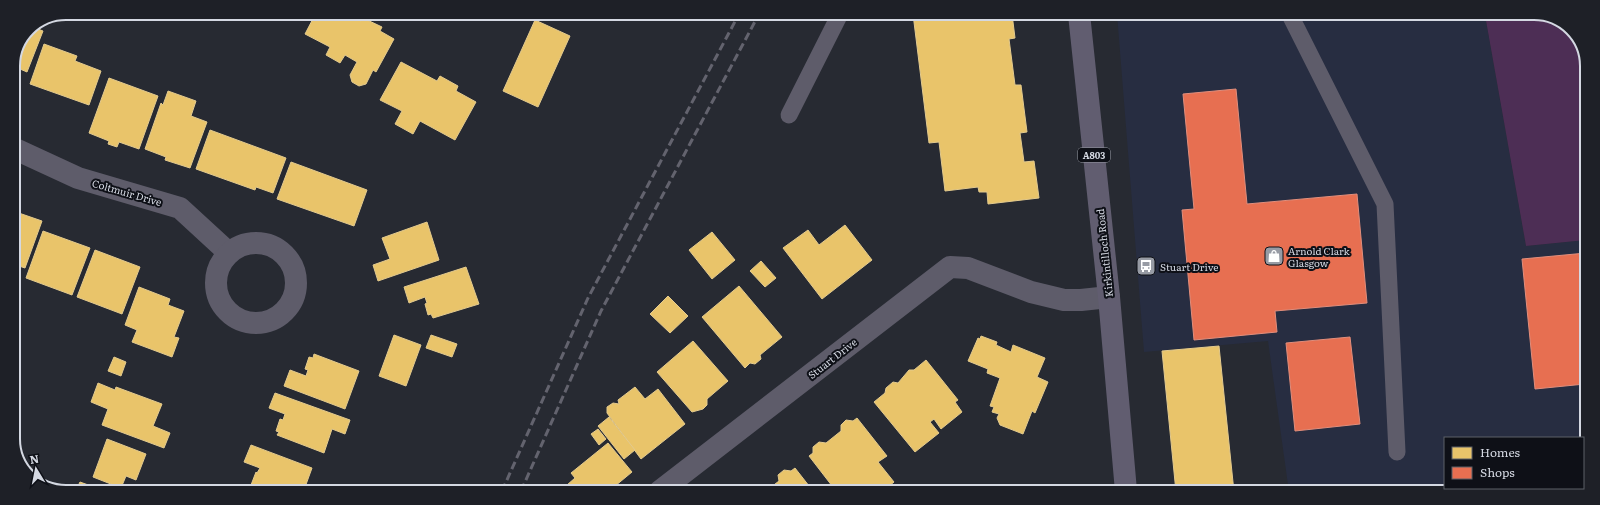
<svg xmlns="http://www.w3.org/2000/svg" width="1600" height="505" font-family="Literata,serif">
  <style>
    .built { fill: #272d41 }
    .green { fill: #4d2e55 }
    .homes { fill: #e9c46a; stroke: #e3ca8e }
    .shops { fill: #e76f51; stroke: #e18e7c }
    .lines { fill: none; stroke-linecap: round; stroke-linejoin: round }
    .service { stroke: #5e5c6a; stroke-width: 17 }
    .minor { stroke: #5e5c6a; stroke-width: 22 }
    .primary { stroke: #615d70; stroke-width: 22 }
    .rail { stroke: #63636e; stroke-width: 3; stroke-dasharray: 8 4; stroke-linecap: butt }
    .labels { text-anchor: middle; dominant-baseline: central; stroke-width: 4; stroke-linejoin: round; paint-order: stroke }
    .shield { fill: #0e1017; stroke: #999ca5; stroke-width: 1 }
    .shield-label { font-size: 9px; font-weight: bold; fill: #d4d8e2 }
    .street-label { font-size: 10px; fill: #d4d8e2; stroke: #0e1017 }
    .poi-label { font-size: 10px; fill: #d4d8e2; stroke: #0e1017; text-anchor: start }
    .rim { fill: none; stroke: #d4d8e2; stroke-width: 2 }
  </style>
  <rect width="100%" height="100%" fill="#272a32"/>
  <path class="built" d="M 1117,14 L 1485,15 L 1526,246 L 1586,240 L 1585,453 L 1583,456 L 1583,438 L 1445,438 L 1445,488 L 1545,488 L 1534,492 L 1289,492 L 1268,341 L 1144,352 Z"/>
  <path class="green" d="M 1485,15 L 1548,15 L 1576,34 L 1587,63 L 1586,240 L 1526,246 Z"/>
  <g class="homes">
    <path d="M 316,13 L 340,13 L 345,16 L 347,13 L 361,21 L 363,18 L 382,27 L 380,31 L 394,39 L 376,72 L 373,70 L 366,84 L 359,86 L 352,82 L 350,75 L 357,62 L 345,55 L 340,63 L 326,55 L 330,47 L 305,34 Z"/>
    <path d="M 913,14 L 1012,14 L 1015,38 L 1009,39 L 1015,85 L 1021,85 L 1027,132 L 1020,133 L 1024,162 L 1034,161 L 1039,198 L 988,204 L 987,192 L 979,192 L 978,187 L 945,191 L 939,142 L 929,143 Z"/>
    <path d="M 535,20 L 570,36 L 538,107 L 503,91 Z"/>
    <path d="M 33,27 L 43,31 L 27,72 L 13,66 L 29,29 Z"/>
    <path d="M 44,44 L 77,56 L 75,61 L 101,71 L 89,105 L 30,84 Z"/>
    <path d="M 401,62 L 437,81 L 440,76 L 458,86 L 456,91 L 476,102 L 455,140 L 420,121 L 413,134 L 395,124 L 402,111 L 380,100 Z"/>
    <path d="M 109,78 L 158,96 L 139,149 L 119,142 L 117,147 L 108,144 L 109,141 L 89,133 Z"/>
    <path d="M 168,91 L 196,101 L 191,116 L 207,122 L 190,168 L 165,160 L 166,157 L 145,149 L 161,103 L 163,105 Z"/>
    <path d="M 210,130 L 286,158 L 273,193 L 256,187 L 255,190 L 196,169 Z"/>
    <path d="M 291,162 L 367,190 L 354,226 L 277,199 Z"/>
    <path d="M 13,211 L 42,221 L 25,268 L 13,264 Z"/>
    <path d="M 427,222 L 439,260 L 378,281 L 373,265 L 390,259 L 382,238 Z"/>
    <path d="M 845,225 L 872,260 L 822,299 L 783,248 L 808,230 L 819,245 Z"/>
    <path d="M 43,231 L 90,248 L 72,295 L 26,278 Z"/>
    <path d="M 712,232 L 735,260 L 712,279 L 689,250 Z"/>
    <path d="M 95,250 L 140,267 L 122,314 L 77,297 Z"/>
    <path d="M 761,261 L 776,278 L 765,287 L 750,271 Z"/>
    <path d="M 466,267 L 479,304 L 433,318 L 431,314 L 428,315 L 425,304 L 427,303 L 425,297 L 409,303 L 404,287 Z"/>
    <path d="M 739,286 L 782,337 L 760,355 L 761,359 L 755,364 L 750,363 L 745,368 L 702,317 Z"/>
    <path d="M 139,287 L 170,299 L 168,305 L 184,311 L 174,337 L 179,338 L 172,357 L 132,342 L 137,330 L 125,325 Z"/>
    <path d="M 668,296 L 688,316 L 670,333 L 650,314 Z"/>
    <path d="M 394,335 L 421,345 L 406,386 L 379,376 Z"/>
    <path d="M 431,335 L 457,344 L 452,357 L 426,348 Z"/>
    <path d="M 981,336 L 997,342 L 996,345 L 1011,352 L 1013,345 L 1045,358 L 1037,377 L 1048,382 L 1035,413 L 1032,411 L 1023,434 L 1000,425 L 997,418 L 999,414 L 992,412 L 994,407 L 990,406 L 1000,378 L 987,373 L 988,369 L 968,361 L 978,338 L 980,339 Z"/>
    <path d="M 693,341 L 728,381 L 707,399 L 707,405 L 703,409 L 692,412 L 657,372 Z"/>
    <path d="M 1219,346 L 1234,492 L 1176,492 L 1162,351 Z"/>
    <path d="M 314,354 L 359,371 L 345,409 L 284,386 L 290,370 L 306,376 L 308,370 L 305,369 L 309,357 L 313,358 Z"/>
    <path d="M 114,357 L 126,362 L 121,376 L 108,371 Z"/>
    <path d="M 926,360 L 958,400 L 955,402 L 962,412 L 941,429 L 934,419 L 930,422 L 939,433 L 915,452 L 874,402 L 885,393 L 886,388 L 893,382 L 898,383 L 909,370 L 914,370 Z"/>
    <path d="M 98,383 L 115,390 L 116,387 L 162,404 L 153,426 L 170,433 L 164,448 L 102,425 L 108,409 L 91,402 Z"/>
    <path d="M 635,387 L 645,399 L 658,389 L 685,424 L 641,459 L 607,413 L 607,407 L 613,403 L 619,404 L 618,400 Z"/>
    <path d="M 275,393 L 350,420 L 345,434 L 332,429 L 324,453 L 277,435 L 279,432 L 276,431 L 280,419 L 283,420 L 285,414 L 269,408 Z"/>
    <path d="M 609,417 L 635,450 L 624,459 L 598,426 Z"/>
    <path d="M 857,418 L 887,456 L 878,462 L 894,482 L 883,491 L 851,491 L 847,486 L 841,491 L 836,491 L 809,456 L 813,453 L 813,447 L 819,442 L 826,443 L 841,431 L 841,425 L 846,420 L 853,421 Z"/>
    <path d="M 598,429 L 606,439 L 599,445 L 591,434 Z"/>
    <path d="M 107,439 L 146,454 L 136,480 L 126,476 L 121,488 L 93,477 Z"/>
    <path d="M 608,443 L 632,472 L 609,491 L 567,491 L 567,485 L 575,478 L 571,473 Z"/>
    <path d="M 251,445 L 312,468 L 304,490 L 252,489 L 253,486 L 251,485 L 256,472 L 257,473 L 260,468 L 244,462 Z"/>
    <path d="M 795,468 L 813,491 L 766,491 L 779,481 L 778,475 L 784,470 L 791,471 Z"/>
    <path d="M 80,482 L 102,490 L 76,490 Z"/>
  </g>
  <g class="shops">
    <path d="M 1236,89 L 1247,204 L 1357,194 L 1367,303 L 1275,311 L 1277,332 L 1194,340 L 1182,210 L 1194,209 L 1183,94 Z"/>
    <path d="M 1586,253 L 1585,384 L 1535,389 L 1522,259 Z"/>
    <path d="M 1350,337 L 1360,424 L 1295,431 L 1286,343 Z"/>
  </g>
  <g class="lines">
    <g class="service">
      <path d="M 1290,15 L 1385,204 L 1397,452"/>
      <path d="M 789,115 L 840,14"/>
    </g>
    <g class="minor">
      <path d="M 13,148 L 78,178 L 180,208 L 229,253"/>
      <circle cx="256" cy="283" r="40"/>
      <path d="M 660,491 L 950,267 L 968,268 L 1031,292 L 1064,300 L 1081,300 L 1109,297"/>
    </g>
    <path class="primary" d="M 1079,14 L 1109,297 L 1126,491"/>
    <g class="rail">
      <path d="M 502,491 L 588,298 L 739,14"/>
      <path d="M 521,491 L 601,311 L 759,14"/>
    </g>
  </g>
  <defs>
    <g id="shop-square" transform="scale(1)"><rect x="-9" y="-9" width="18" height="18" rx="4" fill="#979ba4" stroke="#0e1017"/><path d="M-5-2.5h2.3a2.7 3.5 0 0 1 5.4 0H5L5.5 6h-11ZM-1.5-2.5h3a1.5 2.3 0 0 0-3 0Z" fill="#fff"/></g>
    <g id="bus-square" transform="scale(1)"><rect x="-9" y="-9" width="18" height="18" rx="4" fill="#979ba4" stroke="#0e1017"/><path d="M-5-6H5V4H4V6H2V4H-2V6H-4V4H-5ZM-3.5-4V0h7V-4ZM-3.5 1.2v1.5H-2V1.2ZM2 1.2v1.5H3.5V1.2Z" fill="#fff"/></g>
  </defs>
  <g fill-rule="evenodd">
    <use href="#shop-square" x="1274" y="256"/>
    <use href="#bus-square" x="1146" y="266"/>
  </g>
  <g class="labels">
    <rect class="shield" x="1078" y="148" width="32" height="14" rx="3"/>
    <g class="shield-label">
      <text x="1094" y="155">A803</text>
    </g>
    <g class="street-label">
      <text transform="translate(127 192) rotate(16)">Coltmuir Drive</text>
      <text transform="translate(1104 253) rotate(-96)">Kirkintilloch Road</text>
      <text transform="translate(832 358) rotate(-38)">Stuart Drive</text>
    </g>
    <g class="poi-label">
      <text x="1288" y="250">Arnold Clark<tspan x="1288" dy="12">Glasgow</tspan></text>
      <text x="1160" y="266">Stuart Drive</text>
    </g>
  </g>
  <path d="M0 0H1600V505H0ZM66 20H1534A46 46 0 0 1 1580 66V439A46 46 0 0 1 1534 485H66A46 46 0 0 1 20 439V66A46 46 0 0 1 66 20Z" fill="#1e2027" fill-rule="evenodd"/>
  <path class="rim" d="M66 20H1534A46 46 0 0 1 1580 66V439A46 46 0 0 1 1534 485H66A46 46 0 0 1 20 439V66A46 46 0 0 1 66 20Z"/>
  <rect x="1444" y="437" width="140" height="52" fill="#0e1017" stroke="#5d6068"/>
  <rect x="1452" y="447" width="20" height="12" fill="#e9c46a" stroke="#5d6068"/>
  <text x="1480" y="457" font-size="12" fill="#d4d8e2">Homes</text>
  <rect x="1452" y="467" width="20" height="12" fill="#e76f51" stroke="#5d6068"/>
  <text x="1480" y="477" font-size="12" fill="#d4d8e2">Shops</text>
  <g transform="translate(36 469) rotate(350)" stroke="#0e1017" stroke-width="3" paint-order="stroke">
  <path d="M0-3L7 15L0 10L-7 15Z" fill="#d4d8e2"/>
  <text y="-6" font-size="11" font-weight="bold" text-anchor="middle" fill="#d4d8e2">N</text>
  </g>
</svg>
